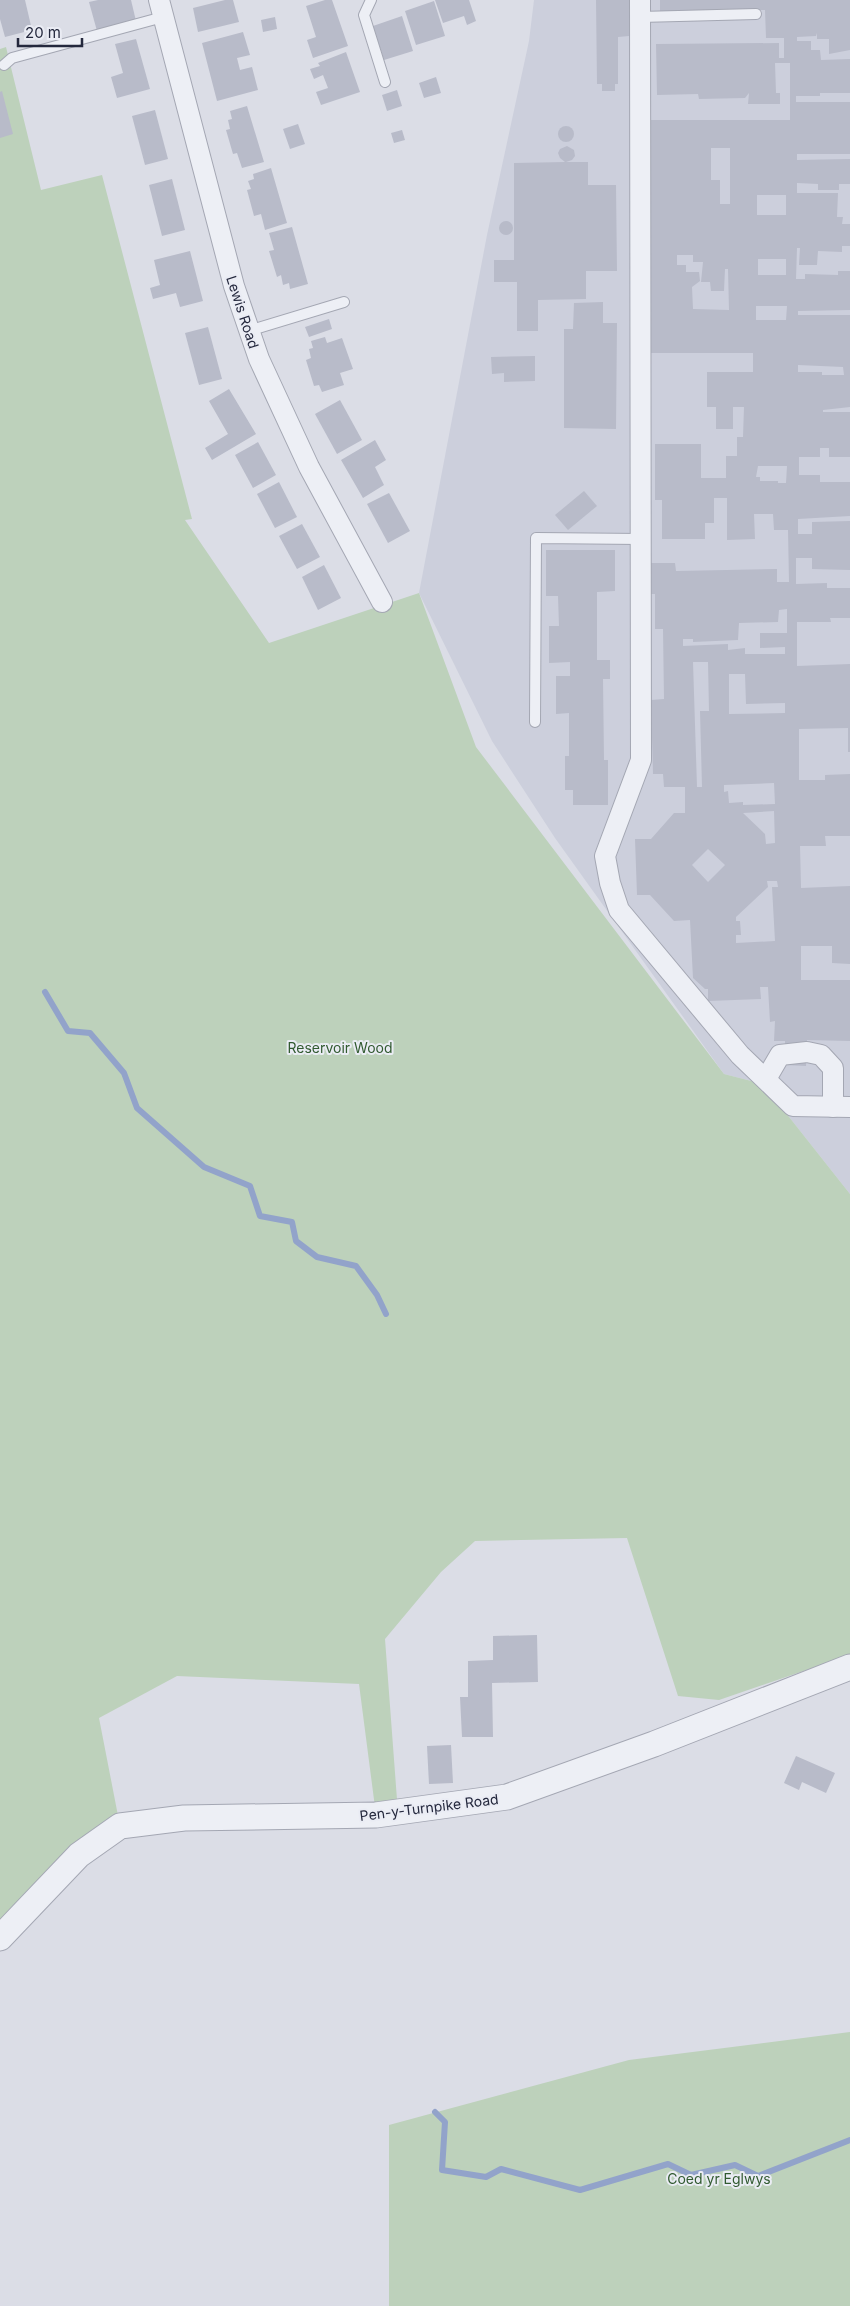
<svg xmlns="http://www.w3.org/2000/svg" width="850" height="2306" font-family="Inter,sans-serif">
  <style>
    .built { fill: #cccfdc }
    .green { fill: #bdd1bb }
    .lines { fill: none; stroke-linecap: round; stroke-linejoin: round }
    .stream { stroke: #92a3ca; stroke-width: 6 }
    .building { fill: #b8bbc9; fill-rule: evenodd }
    .service-casing { stroke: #a4a7b3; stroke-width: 12 }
    .minor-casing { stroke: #a4a7b3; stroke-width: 22 }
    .tertiary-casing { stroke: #a4a7b3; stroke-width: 27 }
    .service { stroke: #edeff5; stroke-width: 10 }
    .minor { stroke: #edeff5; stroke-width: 20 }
    .tertiary { stroke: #edeff5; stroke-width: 25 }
    .labels { text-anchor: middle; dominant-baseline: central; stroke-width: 4; stroke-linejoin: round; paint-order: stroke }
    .street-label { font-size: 14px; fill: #24283d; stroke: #eaecf4 }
    .park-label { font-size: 14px; fill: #315a30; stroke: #eaecf4 }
  </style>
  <rect width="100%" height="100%" fill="#dbdde6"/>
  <path class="built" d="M 534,0 L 850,0 L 850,1194 L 763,1084 L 724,1074 L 555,838 L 492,741 L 419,593 L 487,235 L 529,41 Z"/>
  <g class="green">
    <path d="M 6,47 L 41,190 L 102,175 L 192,519 L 185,520 L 269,643 L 419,593 L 476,747 L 724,1074 L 763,1084 L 850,1194 L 850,1655 L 719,1700 L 678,1696 L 627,1538 L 475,1541 L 441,1572 L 385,1639 L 398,1813 L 376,1815 L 359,1684 L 177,1676 L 99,1718 L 120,1826 L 0,1939 L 0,49 Z"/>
    <path d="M 850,2032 L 850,2306 L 389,2306 L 389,2125 L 629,2060 Z"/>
  </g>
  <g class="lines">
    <g class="stream">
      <path d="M 45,992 L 68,1031 L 90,1033 L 124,1073 L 137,1108 L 204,1167 L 250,1186 L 260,1216 L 292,1222 L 296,1241 L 317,1257 L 356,1266 L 377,1295 L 386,1314"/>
      <path d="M 435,2112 L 445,2122 L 442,2170 L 486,2177 L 501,2169 L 580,2190 L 668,2164 L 691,2175 L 735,2165 L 758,2176 L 850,2140"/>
    </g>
  </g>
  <g class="building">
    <path d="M 0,0 L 25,0 L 32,30 L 5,37 L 0,19 Z"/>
    <path d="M 98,0 L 131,0 L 136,21 L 97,31 L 89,2 Z"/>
    <path d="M 225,0 L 233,0 L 239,22 L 198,32 L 193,8 Z"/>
    <path d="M 325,0 L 332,0 L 348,46 L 313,58 L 307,40 L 316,37 L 306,6 Z"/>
    <path d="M 435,0 L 469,0 L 476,21 L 467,25 L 464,16 L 443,23 Z"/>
    <path d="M 596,0 L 629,0 L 629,36 L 618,37 L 618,84 L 615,84 L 615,91 L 602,91 L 602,84 L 597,84 Z"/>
    <path d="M 660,0 L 850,0 L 850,50 L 829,54 L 829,39 L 817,39 L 817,33 L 816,36 L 797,37 L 797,41 L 811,41 L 811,50 L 820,50 L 821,60 L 850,59 L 850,93 L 820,93 L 820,96 L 796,96 L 796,102 L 850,102 L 850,154 L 797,154 L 797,160 L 850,159 L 850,184 L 839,184 L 839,190 L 818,190 L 818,184 L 797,183 L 797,193 L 838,193 L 837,217 L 843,217 L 842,224 L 850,224 L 850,246 L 842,246 L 842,252 L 818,251 L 817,265 L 799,265 L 800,248 L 797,248 L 796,279 L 805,279 L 805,274 L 838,275 L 838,271 L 850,271 L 850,310 L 798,311 L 798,315 L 850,315 L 850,407 L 823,410 L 823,412 L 850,412 L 850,457 L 829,457 L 829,448 L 820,448 L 820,457 L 799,457 L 799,475 L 820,475 L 820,482 L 850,482 L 850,516 L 798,519 L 798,534 L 812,534 L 812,522 L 850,521 L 850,570 L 812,569 L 812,558 L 796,558 L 796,584 L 827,583 L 827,588 L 850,588 L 850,618 L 830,618 L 831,622 L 797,622 L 797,666 L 850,664 L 850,752 L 848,752 L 848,728 L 799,729 L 799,780 L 825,780 L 825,775 L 850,774 L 850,836 L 825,836 L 826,846 L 800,846 L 801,888 L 850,886 L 850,964 L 832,963 L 832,946 L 801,946 L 801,980 L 850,980 L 850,1041 L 807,1040 L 806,1066 L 785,1065 L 785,1041 L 774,1041 L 775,1021 L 770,1022 L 768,987 L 760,987 L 761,999 L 708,1001 L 708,989 L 705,989 L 693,978 L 690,920 L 674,921 L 650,895 L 637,895 L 635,839 L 651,839 L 674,813 L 685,813 L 685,787 L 664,787 L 663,774 L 653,774 L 651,700 L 664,699 L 663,629 L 655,629 L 655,594 L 648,594 L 647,563 L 675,563 L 676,571 L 777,569 L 777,582 L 789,582 L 788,530 L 774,530 L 773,514 L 754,514 L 755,539 L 727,540 L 727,498 L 714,498 L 714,523 L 705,523 L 705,539 L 662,539 L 662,500 L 655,500 L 655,444 L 701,444 L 701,478 L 726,478 L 726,456 L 737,456 L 737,437 L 743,437 L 744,407 L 733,407 L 733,429 L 716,429 L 716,407 L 707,407 L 707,372 L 753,372 L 753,353 L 648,353 L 648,120 L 790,120 L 790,63 L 775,63 L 776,93 L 780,93 L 780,104 L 748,104 L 749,93 L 745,98 L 699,99 L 698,94 L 657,95 L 656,44 L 779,43 L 779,58 L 784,58 L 784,38 L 766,38 L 765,10 L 660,12 ZM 711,148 L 730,148 L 730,204 L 720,204 L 720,180 L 711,180 ZM 757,195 L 786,195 L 786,215 L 757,215 ZM 677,255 L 693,255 L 693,262 L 703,262 L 701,282 L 710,282 L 711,291 L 724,291 L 725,269 L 728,269 L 729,310 L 693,309 L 692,287 L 700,281 L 699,272 L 686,272 L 686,265 L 677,265 ZM 758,259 L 786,259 L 786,275 L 758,275 ZM 756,306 L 787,306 L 786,320 L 756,320 ZM 798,365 L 843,367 L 844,375 L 822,375 L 822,372 L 798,372 ZM 758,466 L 787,466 L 786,483 L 778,483 L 778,481 L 760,481 L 760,477 L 756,477 ZM 787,609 L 787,633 L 760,633 L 760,648 L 785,647 L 785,654 L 745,654 L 745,648 L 728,650 L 728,644 L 683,646 L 683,639 L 693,639 L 693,642 L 738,640 L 739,623 L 778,622 L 779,610 ZM 693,662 L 708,662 L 709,711 L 700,711 L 702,787 L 697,787 ZM 729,674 L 745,674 L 746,704 L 785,703 L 785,713 L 729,714 ZM 774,783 L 775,804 L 743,805 L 743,802 L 729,803 L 728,791 L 724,792 L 724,785 ZM 774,811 L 775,843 L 766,844 L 765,834 L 743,813 ZM 708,849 L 725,865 L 708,882 L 692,865 ZM 767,881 L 777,881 L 778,887 L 772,887 L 775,941 L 736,943 L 736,935 L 741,935 L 740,921 L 736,921 L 736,917 L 768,887 Z"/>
    <path d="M 434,1 L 445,36 L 416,45 L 405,11 Z"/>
    <path d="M 402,16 L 413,51 L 384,60 L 373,26 Z"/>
    <path d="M 275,17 L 277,29 L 263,32 L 261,20 Z"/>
    <path d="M 243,32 L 250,55 L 237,58 L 240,70 L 252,67 L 258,90 L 217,101 L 202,43 Z"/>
    <path d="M 136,39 L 150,89 L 117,98 L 111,77 L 123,73 L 115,44 Z"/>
    <path d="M 346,52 L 360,92 L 321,105 L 316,92 L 328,88 L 323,75 L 314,79 L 310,69 L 320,66 L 318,63 Z"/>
    <path d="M 436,77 L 441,93 L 424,98 L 419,83 Z"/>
    <path d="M 397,90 L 402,106 L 387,111 L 382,95 Z"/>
    <path d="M 2,91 L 13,134 L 0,138 L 0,92 Z"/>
    <path d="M 247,106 L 264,162 L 242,168 L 237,153 L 233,154 L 226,130 L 230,129 L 228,120 L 232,119 L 230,111 Z"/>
    <path d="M 155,110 L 168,159 L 145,165 L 132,116 Z"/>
    <path d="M 298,124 L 305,144 L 290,149 L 283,129 Z"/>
    <circle cx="566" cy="134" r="8"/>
    <path d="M 402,130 L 405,140 L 394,143 L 391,133 Z"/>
    <path d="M 567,146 L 574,150 L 575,156 L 572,160 L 566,162 L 588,162 L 588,185 L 616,185 L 617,271 L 586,271 L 586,299 L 538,300 L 538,331 L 517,331 L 517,282 L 494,282 L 494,260 L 514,260 L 514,163 L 565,162 L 560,158 L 558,153 L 560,149 Z"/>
    <path d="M 271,168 L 287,223 L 265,230 L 261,214 L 254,216 L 247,190 L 251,189 L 248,181 L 254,179 L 253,174 Z"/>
    <path d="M 172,179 L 185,230 L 162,236 L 149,185 Z"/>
    <circle cx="506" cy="228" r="7"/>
    <path d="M 292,227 L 308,284 L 290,289 L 289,283 L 283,285 L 281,275 L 277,277 L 269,251 L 274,250 L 269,233 Z"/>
    <path d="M 190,251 L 203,301 L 180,307 L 176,293 L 153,299 L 150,288 L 160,285 L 154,260 Z"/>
    <path d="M 603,302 L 603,323 L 617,323 L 616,429 L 564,428 L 564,329 L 573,329 L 574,303 Z"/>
    <path d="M 329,319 L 332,329 L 309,337 L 305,327 Z"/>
    <path d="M 208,327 L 222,379 L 199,385 L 185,333 Z"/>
    <path d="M 325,337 L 327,343 L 342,338 L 353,369 L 340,373 L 344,385 L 322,392 L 319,385 L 314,386 L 306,360 L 311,358 L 309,349 L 313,348 L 311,341 Z"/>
    <path d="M 535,356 L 535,381 L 504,382 L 504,373 L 492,374 L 491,357 Z"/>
    <path d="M 229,389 L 256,434 L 212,460 L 205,448 L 228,434 L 209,401 Z"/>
    <path d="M 340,400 L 362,440 L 337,454 L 315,414 Z"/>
    <path d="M 375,440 L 386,460 L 375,467 L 384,485 L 363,498 L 341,460 Z"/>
    <path d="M 258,442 L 276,475 L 253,488 L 235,455 Z"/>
    <path d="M 279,482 L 297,517 L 275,528 L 257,494 Z"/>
    <path d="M 584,491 L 597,506 L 568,530 L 555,515 Z"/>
    <path d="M 389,493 L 410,531 L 388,543 L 367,504 Z"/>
    <path d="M 302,524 L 320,557 L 297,569 L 279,536 Z"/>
    <path d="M 546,550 L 615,550 L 615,591 L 597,592 L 597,660 L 610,660 L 610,679 L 603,679 L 604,760 L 608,760 L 608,805 L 573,805 L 573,790 L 565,790 L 565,756 L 569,756 L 569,713 L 556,714 L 556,676 L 570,676 L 570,662 L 549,663 L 549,626 L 559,626 L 558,596 L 546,596 Z"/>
    <path d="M 324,565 L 341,598 L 318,610 L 302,577 Z"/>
    <path d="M 537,1635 L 538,1682 L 492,1683 L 493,1737 L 462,1737 L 460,1697 L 468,1697 L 468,1661 L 493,1660 L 493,1636 Z"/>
    <path d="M 451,1745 L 453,1783 L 429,1784 L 427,1746 Z"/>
    <path d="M 796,1756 L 835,1773 L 826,1793 L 802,1782 L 799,1790 L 784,1783 Z"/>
  </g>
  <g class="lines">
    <g class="service-casing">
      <g id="service">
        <path d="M 371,0 L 364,15 L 385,82"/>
        <path d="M 640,17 L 756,14"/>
        <path d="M 4,65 L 12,58 L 163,17"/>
        <path d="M 248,331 L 344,302"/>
        <path d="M 535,722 L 536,538 L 641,539"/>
      </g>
    </g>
    <g class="minor-casing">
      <g id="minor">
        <path d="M 159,0 L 234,286 L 259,359 L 309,467 L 382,602"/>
        <path d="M 640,0 L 641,760 L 605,856 L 610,883 L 619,910 L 740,1055 L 793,1106 L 850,1107"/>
        <path d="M 766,1079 L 780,1055 L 807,1052 L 821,1055 L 833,1068 L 833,1107"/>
      </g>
    </g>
    <g class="tertiary-casing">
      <path id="tertiary" d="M 0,1938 L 79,1855 L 120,1826 L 184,1818 L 376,1815 L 507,1797 L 654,1744 L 850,1667"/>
    </g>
    <use href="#service" class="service"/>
    <use href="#minor" class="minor"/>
    <use href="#tertiary" class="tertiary"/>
  </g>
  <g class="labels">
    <g class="street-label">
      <text transform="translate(243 312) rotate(72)">Lewis Road</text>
      <text transform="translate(429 1807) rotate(-7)">Pen-y-Turnpike Road</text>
    </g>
    <g class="park-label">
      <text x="340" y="1047">Reservoir Wood</text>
      <text x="719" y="2178">Coed yr Eglwys</text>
    </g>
  </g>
  <path d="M18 38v8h64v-8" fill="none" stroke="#24283d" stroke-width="2.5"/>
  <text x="25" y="38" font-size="15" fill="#24283d" stroke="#eaecf4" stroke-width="4" paint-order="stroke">20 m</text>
</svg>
